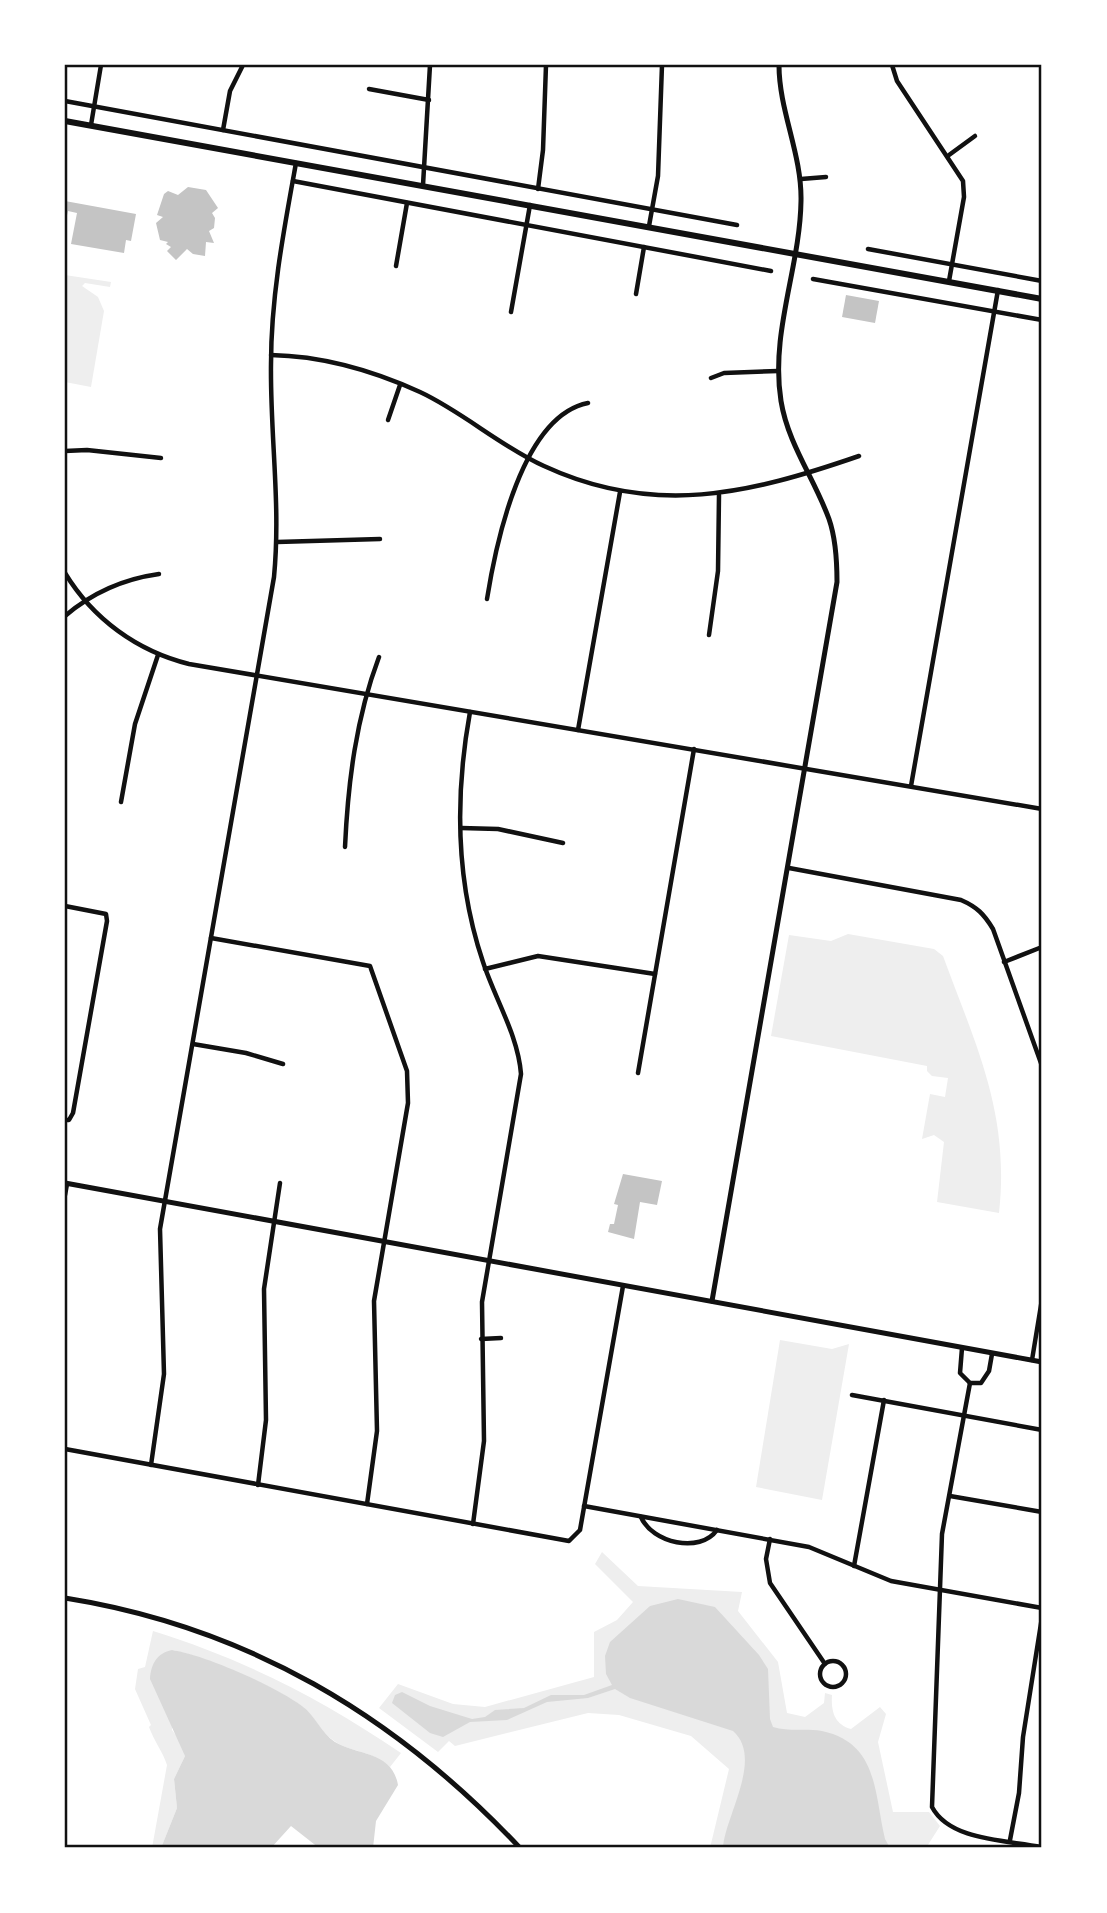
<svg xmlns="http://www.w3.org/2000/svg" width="1107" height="1913" font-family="'Sofia Sans Condensed',sans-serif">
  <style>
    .green { fill: #eee }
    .water { fill: #d9d9d9 }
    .building { fill: #c4c4c4 }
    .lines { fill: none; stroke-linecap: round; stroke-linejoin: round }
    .minor { stroke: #111; stroke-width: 4.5 }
    .tertiary { stroke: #111; stroke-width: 5 }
    .secondary { stroke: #111; stroke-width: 6 }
    .neatline { fill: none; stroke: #111; stroke-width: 2.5 }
  </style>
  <rect width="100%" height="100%" fill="#fff"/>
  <g class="green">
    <path d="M 65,275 L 111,282 L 110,287 L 85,283 L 82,286 L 98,297 L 104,311 L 91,387 L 65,382 Z"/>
    <path d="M 848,934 L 934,949 L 943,956 C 976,1046 1010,1113 999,1213 L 937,1202 L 944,1142 L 934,1135 L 922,1139 L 930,1094 L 945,1097 L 948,1078 L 932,1076 L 927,1071 L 927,1066 L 771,1036 L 789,935 L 831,941 Z"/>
    <path d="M 780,1340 L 832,1349 L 849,1344 L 822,1500 L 756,1487 Z"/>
    <path d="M 602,1552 L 638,1586 L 742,1592 L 738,1611 L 778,1662 L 787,1713 L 805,1717 L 824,1703 L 825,1693 L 832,1695 C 831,1711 834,1724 851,1729 L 880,1707 L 886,1714 L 878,1742 L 893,1812 L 929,1812 L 940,1826 L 926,1848 L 710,1848 L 729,1769 L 691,1736 L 619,1715 L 588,1713 L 455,1746 L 449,1741 L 438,1752 L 379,1708 L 398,1684 L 453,1704 L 485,1707 L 594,1677 L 594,1632 L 617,1620 L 633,1602 L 595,1564 Z"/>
    <path d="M 153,1631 C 243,1659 322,1699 401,1753 L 390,1767 C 370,1749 350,1753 333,1740 C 321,1732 315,1717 304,1708 C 284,1690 199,1654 172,1650 L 172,1730 L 183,1745 L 185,1756 L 174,1779 L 177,1808 L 161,1848 L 152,1848 L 167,1765 C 163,1752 154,1741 149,1727 L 151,1725 L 135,1689 L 138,1669 L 145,1667 Z"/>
  </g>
  <g class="water">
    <path d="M 678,1599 L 715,1607 L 759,1655 L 768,1669 L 770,1719 L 773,1727 C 789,1732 806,1728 822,1731 C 878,1743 874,1792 885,1839 L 890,1848 L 723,1848 C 725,1816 764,1758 733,1731 L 630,1698 L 615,1689 L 588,1698 L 547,1702 L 507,1720 L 470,1722 L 443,1737 L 430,1733 L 392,1703 L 395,1695 L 402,1692 L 430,1706 L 472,1719 L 485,1717 L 495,1710 L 524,1708 L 551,1695 L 584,1695 L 612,1685 L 606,1674 L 605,1656 L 610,1642 L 650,1606 Z"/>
    <path d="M 172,1650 C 205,1655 275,1686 302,1706 C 315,1715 321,1733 335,1742 C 359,1756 392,1751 398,1785 L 376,1821 L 373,1848 L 319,1848 L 291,1826 L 271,1848 L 161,1848 L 177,1808 L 174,1779 L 185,1756 L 150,1679 C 151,1664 157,1653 172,1650 Z"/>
  </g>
  <g class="building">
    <path d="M 188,187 L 206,190 L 218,208 L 212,213 L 215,218 L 214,228 L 209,231 L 214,243 L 206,242 L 205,256 L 193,254 L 187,249 L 176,260 L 167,251 L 171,247 L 166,244 L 168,242 L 160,240 L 156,223 L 163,217 L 157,215 L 164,194 L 168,191 L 178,195 Z"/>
    <path d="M 65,201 L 136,214 L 131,241 L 126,240 L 124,253 L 71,244 L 77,213 L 68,211 L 65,224 Z"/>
    <path d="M 846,295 L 879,301 L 875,323 L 842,317 Z"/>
    <path d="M 623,1174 L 662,1181 L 657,1205 L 640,1202 L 634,1239 L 608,1232 L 610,1224 L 614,1224 L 618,1205 L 614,1204 Z"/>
  </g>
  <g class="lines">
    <g class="minor">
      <path d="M 892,65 L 897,81 L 963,181 L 964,197 L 949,281"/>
      <path d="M 369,89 L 429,100"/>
      <path d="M 65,101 L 737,225"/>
      <path d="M 91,125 L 101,65"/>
      <path d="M 223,130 L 230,91 L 243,65"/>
      <path d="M 949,155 L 975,136"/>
      <path d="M 801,179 L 826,177"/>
      <path d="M 293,181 L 771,271"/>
      <path d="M 423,185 L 430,65"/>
      <path d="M 538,189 L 543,150 L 546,65"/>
      <path d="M 649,226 L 658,176 L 662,65"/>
      <path d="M 868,249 L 1042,281"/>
      <path d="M 396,266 L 407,203"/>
      <path d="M 813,279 L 1042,320"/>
      <path d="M 636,294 L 644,247"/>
      <path d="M 511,312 L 530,205"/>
      <path d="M 271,355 C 321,356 374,371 420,392 C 463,412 500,446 544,466 C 654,517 749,494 859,456"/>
      <path d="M 711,378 L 724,373 L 778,371"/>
      <path d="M 388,420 L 400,385"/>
      <path d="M 65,451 L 87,450 L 161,458"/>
      <path d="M 277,542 L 380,539"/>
      <path d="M 65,573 C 93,619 137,651 189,664 L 1042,809"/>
      <path d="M 487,599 C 496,543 522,416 588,403"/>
      <path d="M 65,616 C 93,592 123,579 159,574"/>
      <path d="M 709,635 L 718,571 L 719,495"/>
      <path d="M 470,712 C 455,795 456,882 483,962 C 495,999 518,1035 521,1074 L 482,1302 L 484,1441 L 473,1524"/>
      <path d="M 578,730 L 620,492"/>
      <path d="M 911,786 L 998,290"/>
      <path d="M 121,802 L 135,724 L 158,655"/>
      <path d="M 461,828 L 498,829 L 563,843"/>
      <path d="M 345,847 C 348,782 356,718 379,657"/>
      <path d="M 789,868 L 961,900 C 977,907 984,914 993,929 L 1042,1066"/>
      <path d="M 65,906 L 106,914 L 107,921 L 73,1113 L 69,1120 L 65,1120"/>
      <path d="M 211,938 L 370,966 L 407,1071 L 408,1103 L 374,1301 L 377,1431 L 367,1504"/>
      <path d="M 1004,962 L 1042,947"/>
      <path d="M 485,969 L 538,956 L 655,974"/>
      <path d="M 193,1044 L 246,1053 L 283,1064"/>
      <path d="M 638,1073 L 694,749"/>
      <path d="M 65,1195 L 67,1184"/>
      <path d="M 481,1339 L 501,1338"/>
      <path d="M 962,1348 L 960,1373 L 970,1383 L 981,1383 L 989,1371 L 992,1354"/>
      <path d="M 1032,1360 L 1042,1299"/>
      <path d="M 970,1383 L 942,1534 L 932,1807 C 950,1841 1007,1840 1041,1847"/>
      <path d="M 852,1395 L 1042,1430"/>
      <path d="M 65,1449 L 569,1541 L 580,1530 L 623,1286"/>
      <path d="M 151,1465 L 164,1374 L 160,1229 L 274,577 C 281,504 270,436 271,364 C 271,296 284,229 296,163"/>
      <path d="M 258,1485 L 266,1420 L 264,1289 L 280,1183"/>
      <path d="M 950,1496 L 1042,1512"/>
      <path d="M 584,1506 L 809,1547 L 891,1581 L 1042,1608"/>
      <path d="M 641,1517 C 652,1543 700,1554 717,1530"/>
      <path d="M 770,1539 L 766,1559 L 770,1583 L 825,1664"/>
      <path d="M 854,1566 L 884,1400"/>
      <circle cx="833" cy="1674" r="13"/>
      <path d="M 1010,1840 L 1019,1793 L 1023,1737 L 1042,1617"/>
    </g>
    <g class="tertiary">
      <path d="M 65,1183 L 1042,1362"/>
      <path d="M 712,1301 L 837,582 C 837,560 836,539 829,519 C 814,478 788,444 781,401 C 770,333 800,268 801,201 C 802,154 779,111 779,65"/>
      <path d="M 65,1598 C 247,1627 395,1715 520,1848"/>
    </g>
    <path class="secondary" d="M 65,121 L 1042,299"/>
  </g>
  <rect width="1107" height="1913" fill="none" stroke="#ffffff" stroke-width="133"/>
  <rect x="66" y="66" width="974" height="1780" class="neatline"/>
</svg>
